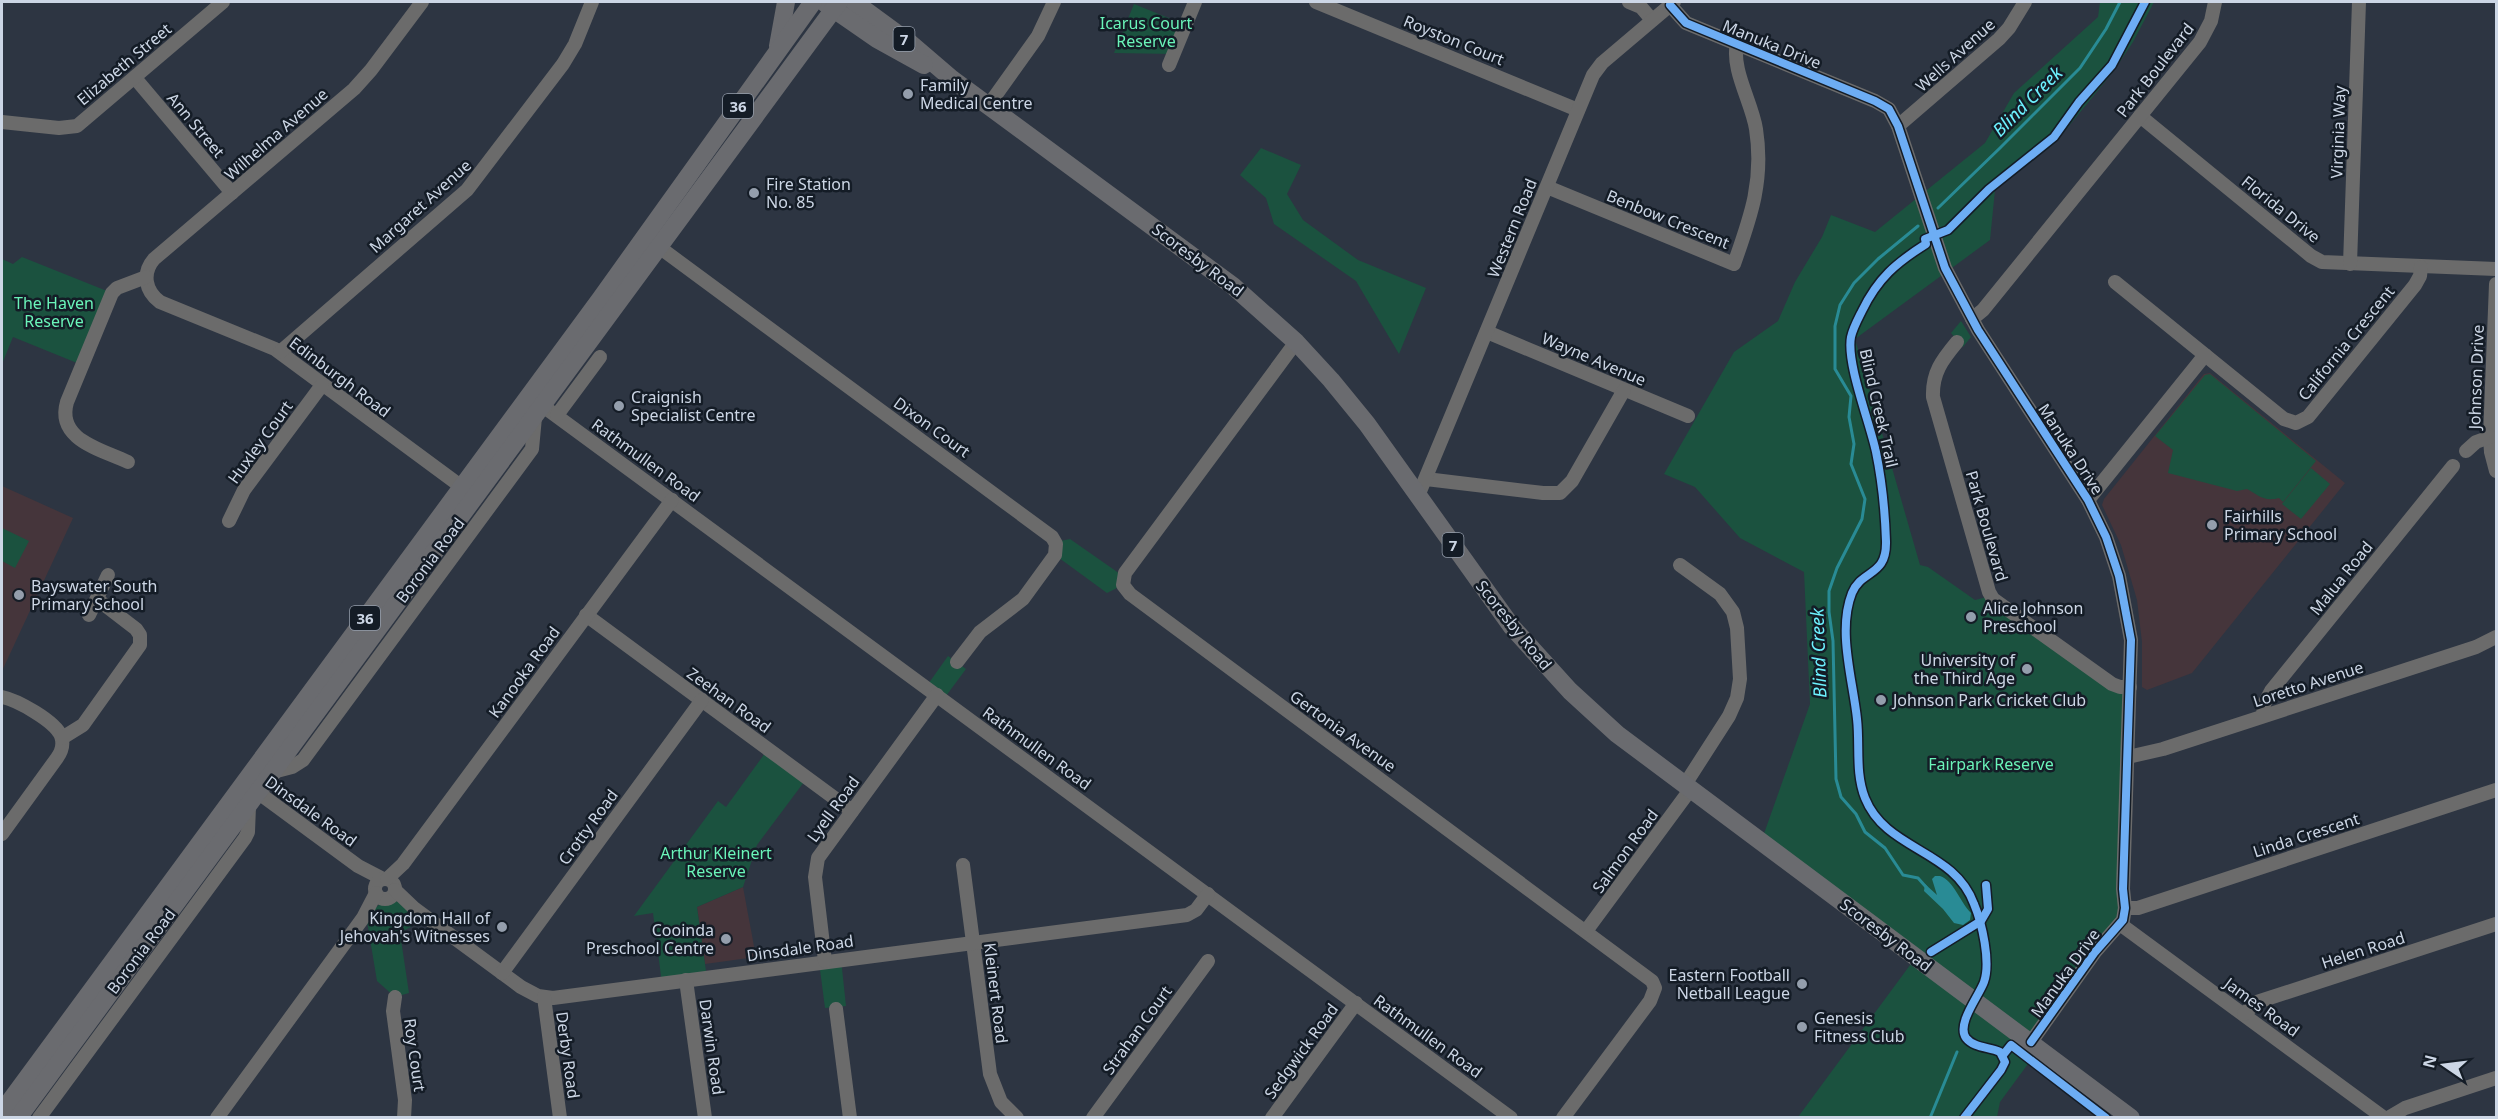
<svg xmlns="http://www.w3.org/2000/svg" width="2498" height="1119" font-family="'Noto Sans',sans-serif">
  <style>
    .education { fill: #45353b }
    .green { fill: #1b523f }
    .water { fill: #298b95 }
    .lines { fill: none; stroke-linecap: round; stroke-linejoin: round }
    .stream { stroke: #298b95; stroke-width: 3 }
    .minor { stroke: #6b6b6b; stroke-width: 14 }
    .major { stroke: #6a6b6f; stroke-width: 18 }
    .cycleway-casing { stroke: #141c26; stroke-width: 11 }
    .cycleway { stroke: #6dadf4; stroke-width: 8 }
    .poi-dot { fill: #949eac; stroke: #141c26; stroke-width: 2 }
    .labels { text-anchor: middle; dominant-baseline: central; stroke-width: 5; stroke-linejoin: round; paint-order: stroke }
    .shield { fill: #141c26; stroke: #959eac; stroke-width: 1.5 }
    .shield-label { font-size: 15px; font-weight: bold; fill: #ccd6e5 }
    .park-label { font-size: 16px; fill: #6af4b9; stroke: #141c26 }
    .street-label { font-size: 16px; fill: #ccd6e5; stroke: #141c26 }
    .poi-label { font-size: 16px; fill: #ccd6e5; stroke: #141c26; text-anchor: start }
    .water-label { font-size: 18px; font-style: italic; fill: #6df2ff; stroke: #141c26 }
  </style>
  <rect width="100%" height="100%" fill="#2d3542"/>
  <g class="education">
    <path d="M 2210,373 L 2345,483 L 2192,673 L 2147,690 L 2142,687 L 2142,642 L 2137,600 L 2121,545 L 2102,505 L 2104,499 L 2204,374 Z"/>
    <path d="M 2,486 L 73,518 L 2,671 Z"/>
    <path d="M 743,887 L 756,957 L 705,964 L 697,907 Z"/>
  </g>
  <g class="green">
    <path d="M 2100,2 L 2154,2 L 2133,42 L 2113,72 L 2055,143 L 1995,190 L 1990,240 L 1855,339 L 1920,565 L 1928,567 L 1975,600 L 1991,596 L 2112,684 L 2130,687 L 2125,908 L 2041,1029 L 2039,1049 L 2000,1102 L 1997,1117 L 1798,1117 L 1916,957 L 1761,842 L 1810,704 L 1804,572 L 1740,538 L 1695,487 L 1664,474 L 1734,352 L 1778,321 L 1795,282 L 1822,237 L 1831,215 L 1875,232 L 1985,143 L 2014,93 L 2098,17 Z"/>
    <path d="M 1134,4 L 1186,25 L 1174,54 L 1114,53 Z"/>
    <path d="M 1261,148 L 1301,165 L 1287,194 L 1303,220 L 1358,260 L 1426,288 L 1399,354 L 1356,281 L 1274,224 L 1266,198 L 1240,175 Z"/>
    <path d="M 22,257 L 112,293 L 82,365 L 13,337 L 2,364 L 2,259 L 13,264 Z"/>
    <path d="M 1961,321 L 1971,337 L 1963,347 L 1951,333 Z"/>
    <path d="M 2210,374 L 2316,461 L 2283,502 L 2279,498 C 2264,502 2258,495 2247,489 L 2237,491 L 2168,473 L 2173,450 L 2155,436 L 2205,375 Z"/>
    <path d="M 2311,468 L 2330,484 L 2301,519 L 2282,504 Z"/>
    <path d="M 2,528 L 29,541 L 15,568 L 2,561 Z"/>
    <path d="M 1070,539 L 1123,576 L 1123,585 L 1107,593 L 1055,555 L 1055,542 Z"/>
    <path d="M 948,656 L 966,669 L 943,700 L 926,687 Z"/>
    <path d="M 768,749 L 807,778 L 757,845 L 743,887 L 697,907 L 707,978 L 662,984 L 653,913 L 634,916 L 718,801 L 726,807 Z"/>
    <path d="M 388,898 L 415,909 L 426,918 L 400,933 L 409,993 L 395,997 L 377,981 L 366,915 Z"/>
    <path d="M 841,959 L 846,1006 L 825,1008 L 819,962 Z"/>
  </g>
  <path class="water" d="M 1940,876 C 1954,881 1960,902 1971,913 L 1970,920 L 1963,925 L 1954,923 L 1943,909 L 1924,891 L 1925,884 L 1937,895 L 1932,879 L 1935,876 Z"/>
  <g class="lines">
    <g class="stream">
      <path d="M 1938,208 L 2000,148 L 2080,68 L 2106,29 L 2120,2"/>
      <path d="M 1918,226 L 1878,259 L 1854,283 L 1840,305 L 1835,326 L 1835,369 L 1851,396 L 1849,417 L 1854,444 L 1851,464 L 1865,499 L 1862,519 L 1837,568 L 1829,591 L 1829,612 L 1833,641 L 1836,779 L 1841,797 L 1856,814 L 1865,832 L 1885,848 L 1903,875 L 1918,878 L 1926,887"/>
      <path d="M 1930,1118 L 1957,1052"/>
    </g>
    <g class="minor">
      <path d="M 422,2 L 371,70 L 354,89 L 154,259 C 142,273 145,291 160,302 L 275,349 L 470,493"/>
      <path d="M 1316,2 L 1578,110"/>
      <path d="M 1629,2 L 1641,7 L 1652,20"/>
      <path d="M 1670,5 L 1686,23 L 1875,101 L 1889,109 L 1898,126 L 1945,268 L 1978,330 L 2088,500 L 2106,537 L 2119,576 L 2131,640 L 2123,889 L 2125,908 L 2123,920 L 2095,952 L 2031,1042"/>
      <path d="M 1169,65 L 1195,2"/>
      <path d="M 135,78 L 232,193"/>
      <path d="M 988,106 L 1038,36 L 1054,2"/>
      <path d="M 2140,116 L 2311,256 L 2322,262 L 2496,269"/>
      <path d="M 2,122 L 59,128 L 77,126 L 223,2"/>
      <path d="M 1898,126 L 1999,39 L 2009,28 L 2025,2"/>
      <path d="M 1547,187 L 1734,264 C 1751,216 1764,180 1756,129 C 1752,103 1731,69 1737,44"/>
      <path d="M 659,247 L 1052,537 L 1056,544 L 1055,555 L 1023,599 L 980,632 L 957,662"/>
      <path d="M 2350,264 L 2359,2"/>
      <path d="M 2115,282 L 2284,419 L 2296,423 L 2308,417 L 2415,285 L 2420,276 L 2421,267"/>
      <path d="M 2496,284 L 2490,437 L 2491,452 L 2496,471"/>
      <path d="M 1972,319 L 1983,310 L 2200,42 L 2211,21 L 2215,2"/>
      <path d="M 1487,332 L 1688,416"/>
      <path d="M 1296,342 L 1125,573 L 1123,585 L 1130,594 L 1652,981 L 1655,988 L 1650,1001 L 1563,1118"/>
      <path d="M 1957,342 C 1942,360 1932,373 1933,397 L 1989,592 L 1993,599 L 2112,684 L 2120,687 L 2130,687"/>
      <path d="M 280,352 L 467,190 L 563,64 L 575,44 L 592,2"/>
      <path d="M 543,406 L 1511,1118"/>
      <path d="M 557,415 L 600,357"/>
      <path d="M 2466,451 L 2476,442 L 2490,437"/>
      <path d="M 128,462 C 101,449 56,440 67,402 L 112,293 L 117,288 L 146,277"/>
      <path d="M 1426,479 L 1543,493 L 1560,493 L 1572,481 L 1624,390"/>
      <path d="M 1418,496 L 1593,75 L 1602,63 L 1674,2"/>
      <path d="M 2088,500 L 2205,355"/>
      <path d="M 229,521 L 244,490 L 322,385"/>
      <path d="M 1680,565 L 1720,594 L 1733,612 L 1737,628 L 1740,679 L 1737,698 L 1729,716 L 1684,786"/>
      <path d="M 89,615 L 108,575"/>
      <path d="M 586,615 L 852,811"/>
      <path d="M 2,697 C 17,700 55,721 61,736 C 64,744 62,751 57,758 L 2,834"/>
      <path d="M 2263,716 L 2264,704 L 2271,691 L 2453,466"/>
      <path d="M 62,738 L 83,725 L 140,645 L 140,635 L 136,629 L 97,599"/>
      <path d="M 2128,757 L 2163,749 L 2476,647 L 2496,637"/>
      <path d="M 273,772 L 292,767 L 303,760 L 532,449 L 535,417"/>
      <path d="M 252,788 L 358,866 L 383,879"/>
      <path d="M 963,865 L 990,1074 L 1001,1102 L 1017,1118"/>
      <circle cx="385" cy="889" r="10"/>
      <path d="M 387,879 L 403,864 L 672,500"/>
      <path d="M 395,890 L 415,909 L 521,987 L 538,996 L 553,998 L 1187,915 L 1196,910 L 1208,894"/>
      <path d="M 2125,908 L 2138,908 L 2496,790"/>
      <path d="M 2120,924 L 2384,1118"/>
      <path d="M 1586,931 L 1690,790"/>
      <path d="M 825,961 L 815,877 L 818,858 L 937,695"/>
      <path d="M 502,973 L 702,700"/>
      <path d="M 686,980 L 705,1118"/>
      <path d="M 395,997 L 393,1011 L 405,1100 L 404,1118"/>
      <path d="M 544,997 L 560,1118"/>
      <path d="M 836,1009 L 850,1118"/>
      <path d="M 2244,1014 L 2257,1002 L 2496,924"/>
      <path d="M 39,1118 L 245,838 L 248,832 L 249,806"/>
      <path d="M 217,1118 L 363,918 L 376,893"/>
      <path d="M 1093,1118 L 1208,961"/>
      <path d="M 1272,1118 L 1356,1003"/>
      <path d="M 2388,1118 L 2405,1108 L 2496,1078"/>
    </g>
    <g class="major">
      <path d="M 854,2 L 910,43 L 952,79 L 1233,286 L 1296,342 L 1331,380 L 1367,424 L 1512,627 L 1570,691 L 1617,734 L 2131,1118"/>
      <path d="M 825,3 L 877,39 L 924,65"/>
      <path d="M 778,46 L 786,2"/>
      <path d="M 2,1112 L 601,298 L 813,2"/>
      <path d="M 18,1118 L 839,2"/>
    </g>
    <g class="cycleway-casing">
      <g id="cycleway">
        <path d="M 1670,5 L 1686,23 L 1875,101 L 1889,109 L 1898,126 L 1945,268 L 1978,330 L 2088,500 L 2106,537 L 2119,576 L 2131,640 L 2123,889 L 2125,908 L 2123,920 L 2095,952 L 2031,1042"/>
        <path d="M 1931,952 L 1981,921 L 1988,909 L 1986,885"/>
        <path d="M 2003,1055 L 2011,1045 L 2106,1118"/>
        <path d="M 1964,1118 L 2001,1070 L 2005,1062 L 2000,1052 C 1989,1047 1974,1048 1966,1038 C 1956,1024 1979,996 1984,982 C 1991,962 1982,923 1974,904 C 1954,849 1886,851 1865,798 C 1855,773 1860,745 1857,719 C 1853,680 1837,631 1852,593 C 1862,569 1887,577 1886,541 C 1885,511 1882,481 1876,452 C 1870,423 1846,363 1851,337 C 1853,328 1858,319 1862,311 C 1878,278 1896,263 1926,244 L 1925,239 L 1948,230 L 1989,189 L 2054,137 L 2079,102 L 2112,65 L 2145,2"/>
      </g>
    </g>
    <use href="#cycleway" class="cycleway"/>
  </g>
  <g class="poi-dot">
    <circle cx="908" cy="94" r="6"/>
    <circle cx="754" cy="193" r="6"/>
    <circle cx="619" cy="406" r="6"/>
    <circle cx="2212" cy="525" r="6"/>
    <circle cx="19" cy="595" r="6"/>
    <circle cx="1971" cy="617" r="6"/>
    <circle cx="2027" cy="669" r="6"/>
    <circle cx="1881" cy="700" r="6"/>
    <circle cx="502" cy="927" r="6"/>
    <circle cx="726" cy="939" r="6"/>
    <circle cx="1802" cy="984" r="6"/>
    <circle cx="1802" cy="1027" r="6"/>
  </g>
  <g class="labels">
    <g class="shield">
      <rect x="893.5" y="27" width="21" height="24" rx="4.5"/>
      <rect x="723" y="94" width="30" height="24" rx="4.5"/>
      <rect x="1442.5" y="533" width="21" height="24" rx="4.5"/>
      <rect x="350" y="606" width="30" height="24" rx="4.5"/>
    </g>
    <g class="shield-label">
      <text x="904" y="39">7</text>
      <text x="738" y="106">36</text>
      <text x="1453" y="545">7</text>
      <text x="365" y="618">36</text>
    </g>
    <g class="park-label">
      <text x="1146" y="23">Icarus Court<tspan x="1146" dy="18">Reserve</tspan></text>
      <text x="54" y="303">The Haven<tspan x="54" dy="18">Reserve</tspan></text>
      <text x="1991" y="764">Fairpark Reserve</text>
      <text x="716" y="853">Arthur Kleinert<tspan x="716" dy="18">Reserve</tspan></text>
    </g>
    <g class="street-label">
      <text transform="translate(1454 40) rotate(22)">Royston Court</text>
      <text transform="translate(1772 44) rotate(22)">Manuka Drive</text>
      <text transform="translate(1955 55) rotate(-42)">Wells Avenue</text>
      <text transform="translate(124 64) rotate(-40)">Elizabeth Street</text>
      <text transform="translate(2155 70) rotate(-52)">Park Boulevard</text>
      <text transform="translate(196 125) rotate(50)">Ann Street</text>
      <text transform="translate(2338 132) rotate(-88)">Virginia Way</text>
      <text transform="translate(276 134) rotate(-41)">Wilhelma Avenue</text>
      <text transform="translate(420 206) rotate(-42)">Margaret Avenue</text>
      <text transform="translate(2281 209) rotate(39)">Florida Drive</text>
      <text transform="translate(1668 219) rotate(22)">Benbow Crescent</text>
      <text transform="translate(1512 228) rotate(-68)">Western Road</text>
      <text transform="translate(1198 260) rotate(37)">Scoresby Road</text>
      <text transform="translate(2346 343) rotate(-51)">California Crescent</text>
      <text transform="translate(1594 359) rotate(23)">Wayne Avenue</text>
      <text transform="translate(340 377) rotate(37)">Edinburgh Road</text>
      <text transform="translate(2476 377) rotate(-88)">Johnson Drive</text>
      <text transform="translate(1879 408) rotate(77)">Blind Creek Trail</text>
      <text transform="translate(932 427) rotate(36)">Dixon Court</text>
      <text transform="translate(260 442) rotate(-54)">Huxley Court</text>
      <text transform="translate(2071 449) rotate(57)">Manuka Drive</text>
      <text transform="translate(646 460) rotate(36)">Rathmullen Road</text>
      <text transform="translate(1987 526) rotate(74)">Park Boulevard</text>
      <text transform="translate(430 560) rotate(-53)">Boronia Road</text>
      <text transform="translate(2341 578) rotate(-51)">Malua Road</text>
      <text transform="translate(1514 625) rotate(51)">Scoresby Road</text>
      <text transform="translate(524 672) rotate(-54)">Kanooka Road</text>
      <text transform="translate(2308 684) rotate(-18)">Loretto Avenue</text>
      <text transform="translate(729 700) rotate(36)">Zeehan Road</text>
      <text transform="translate(1343 731) rotate(36)">Gertonia Avenue</text>
      <text transform="translate(1037 748) rotate(36)">Rathmullen Road</text>
      <text transform="translate(833 809) rotate(-54)">Lyell Road</text>
      <text transform="translate(311 811) rotate(36)">Dinsdale Road</text>
      <text transform="translate(588 827) rotate(-54)">Crotty Road</text>
      <text transform="translate(2306 835) rotate(-18)">Linda Crescent</text>
      <text transform="translate(1625 851) rotate(-54)">Salmon Road</text>
      <text transform="translate(1886 935) rotate(37)">Scoresby Road</text>
      <text transform="translate(800 948) rotate(-8)">Dinsdale Road</text>
      <text transform="translate(2363 950) rotate(-18)">Helen Road</text>
      <text transform="translate(141 951) rotate(-53)">Boronia Road</text>
      <text transform="translate(2065 973) rotate(-54)">Manuka Drive</text>
      <text transform="translate(996 993) rotate(83)">Kleinert Road</text>
      <text transform="translate(2262 1007) rotate(36)">James Road</text>
      <text transform="translate(1137 1030) rotate(-54)">Strahan Court</text>
      <text transform="translate(1428 1036) rotate(36)">Rathmullen Road</text>
      <text transform="translate(712 1047) rotate(82)">Darwin Road</text>
      <text transform="translate(1301 1051) rotate(-54)">Sedgwick Road</text>
      <text transform="translate(415 1055) rotate(82)">Roy Court</text>
      <text transform="translate(568 1055) rotate(82)">Derby Road</text>
    </g>
    <g class="poi-label">
      <text x="920" y="85">Family<tspan x="920" dy="18">Medical Centre</tspan></text>
      <text x="766" y="184">Fire Station<tspan x="766" dy="18">No. 85</tspan></text>
      <text x="631" y="397">Craignish<tspan x="631" dy="18">Specialist Centre</tspan></text>
      <text x="2224" y="516">Fairhills<tspan x="2224" dy="18">Primary School</tspan></text>
      <text x="31" y="586">Bayswater South<tspan x="31" dy="18">Primary School</tspan></text>
      <text x="1983" y="608">Alice Johnson<tspan x="1983" dy="18">Preschool</tspan></text>
      <text x="2015" y="660" text-anchor="end">University of<tspan x="2015" dy="18">the Third Age</tspan></text>
      <text x="1893" y="700">Johnson Park Cricket Club</text>
      <text x="490" y="918" text-anchor="end">Kingdom Hall of<tspan x="490" dy="18">Jehovah's Witnesses</tspan></text>
      <text x="714" y="930" text-anchor="end">Cooinda<tspan x="714" dy="18">Preschool Centre</tspan></text>
      <text x="1790" y="975" text-anchor="end">Eastern Football<tspan x="1790" dy="18">Netball League</tspan></text>
      <text x="1814" y="1018">Genesis<tspan x="1814" dy="18">Fitness Club</tspan></text>
    </g>
    <g class="water-label">
      <text transform="translate(2027 101) rotate(-45)">Blind Creek</text>
      <text transform="translate(1818 653) rotate(-92)">Blind Creek</text>
    </g>
  </g>
  <rect width="2498" height="1119" fill="none" stroke="#ccd6e5" stroke-width="6"/>
  <g transform="translate(2444 1065) rotate(284)" stroke="#141c26" stroke-width="4.5" paint-order="stroke">
  <path d="M0-4.5L10 22L0 15L-10 22Z" fill="#ccd6e5"/>
  <text y="-9" font-size="16" font-weight="bold" text-anchor="middle" fill="#ccd6e5">N</text>
  </g>
</svg>
